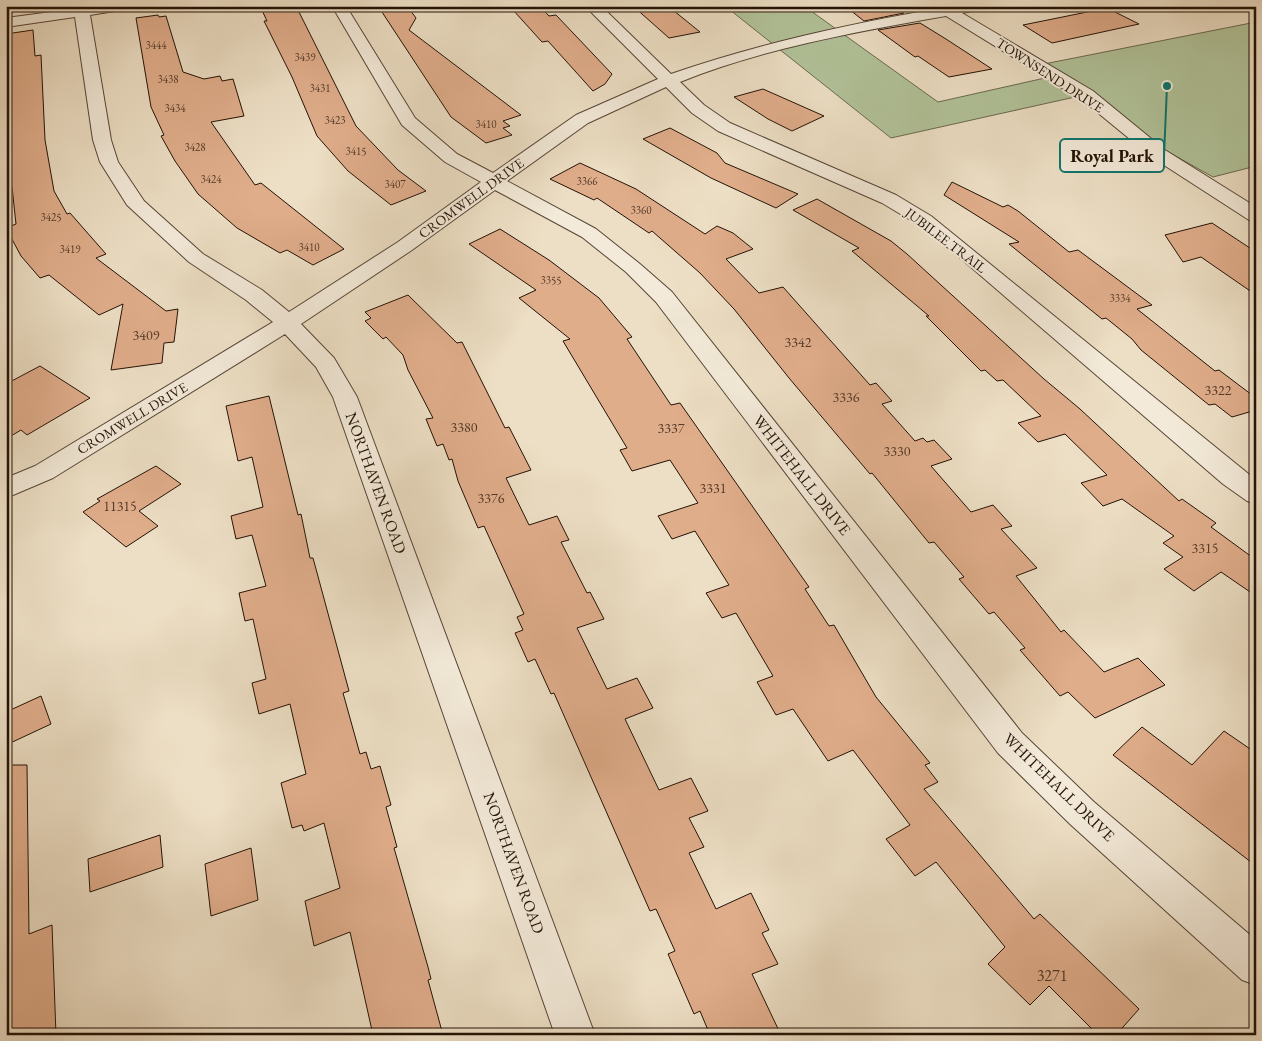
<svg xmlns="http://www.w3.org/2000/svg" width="1262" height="1041" font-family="'EB Garamond',serif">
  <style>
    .green { fill: #b2c39a; stroke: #6a6a50 }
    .building { fill: #e0ad8b; stroke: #231206 }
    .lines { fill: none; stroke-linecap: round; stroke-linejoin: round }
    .minor-casing { stroke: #564536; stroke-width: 2 }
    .minor { fill: #f3ead9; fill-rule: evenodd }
    .labels { text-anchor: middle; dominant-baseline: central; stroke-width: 4; stroke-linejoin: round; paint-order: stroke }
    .far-number-label { font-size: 11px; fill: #523927 }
    .far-street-label { font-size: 14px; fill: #231206; stroke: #f3ead9 }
    .number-label { font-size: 14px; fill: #523927 }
    .street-label { font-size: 16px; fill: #231206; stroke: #f3ead9 }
    .near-number-label { font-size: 16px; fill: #523927 }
    .leader { fill: none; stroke: #0f766e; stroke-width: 2 }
    .callout-dot { fill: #0f766e; stroke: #f3ead9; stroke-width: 2 }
    .callout { fill: #f3ead9; stroke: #0f766e; stroke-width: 2 }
    .callout-label { font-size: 18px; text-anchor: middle; font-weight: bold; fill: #231206 }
  </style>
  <rect width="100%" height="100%" fill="#eddfc5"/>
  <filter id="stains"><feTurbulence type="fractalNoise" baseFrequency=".004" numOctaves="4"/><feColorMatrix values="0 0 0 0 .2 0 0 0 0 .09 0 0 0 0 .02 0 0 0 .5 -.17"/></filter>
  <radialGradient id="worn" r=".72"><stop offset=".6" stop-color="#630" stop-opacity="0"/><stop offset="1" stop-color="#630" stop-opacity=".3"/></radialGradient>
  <g class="green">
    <path d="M 725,6 L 804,6 L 938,102 L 1045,78 L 1075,97 L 891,138 Z"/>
    <path d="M 1256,22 L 1256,166 L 1213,177 L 1163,149 L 1044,64 Z"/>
  </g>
  <g class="building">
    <path d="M 260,6 L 296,6 L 356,126 L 398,170 L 426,191 L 391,205 L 348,171 L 317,136 L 292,77 L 264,21 L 267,21 Z"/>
    <path d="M 378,6 L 407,6 L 416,18 L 409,30 L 521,115 L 503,121 L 510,126 L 503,128 L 512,135 L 486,143 L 451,117 Z"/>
    <path d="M 540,6 L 549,16 L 556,15 L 612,74 L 605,84 L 593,91 L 548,41 L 542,42 L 513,10 Z"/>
    <path d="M 633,6 L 668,6 L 700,32 L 669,38 Z"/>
    <path d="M 845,6 L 894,6 L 904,13 L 864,21 Z"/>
    <path d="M 1107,8 L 1139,24 L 1052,43 L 1023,25 Z"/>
    <path d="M 158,15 L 159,17 L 166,16 L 183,72 L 204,79 L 220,76 L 222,81 L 233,79 L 244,116 L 211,122 L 255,185 L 261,183 L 344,249 L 313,265 L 287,250 L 280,253 L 237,228 L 198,194 L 175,161 L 161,136 L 164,135 L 151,107 L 136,18 Z"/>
    <path d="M 920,23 L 946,39 L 992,69 L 949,77 L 918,56 L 915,57 L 878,30 Z"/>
    <path d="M 33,30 L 35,56 L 41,55 L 45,140 L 54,191 L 67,214 L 70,213 L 106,254 L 96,258 L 166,311 L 178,309 L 174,342 L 164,343 L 162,363 L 111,370 L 123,304 L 99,315 L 49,275 L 40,278 L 21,256 L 6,228 L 16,224 L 12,187 L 6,186 L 6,133 L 7,125 L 10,125 L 6,34 Z"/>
    <path d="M 763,89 L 824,116 L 792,131 L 768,119 L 734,97 Z"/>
    <path d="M 670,128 L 717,153 L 725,163 L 798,194 L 776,208 L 711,178 L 643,139 Z"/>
    <path d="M 580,163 L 636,189 L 705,234 L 717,226 L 733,233 L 753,249 L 726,259 L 759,293 L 783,287 L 870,385 L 876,383 L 892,401 L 882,404 L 915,441 L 923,438 L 927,442 L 934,440 L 952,459 L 931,466 L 971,512 L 993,505 L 1012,526 L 1001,529 L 1037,568 L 1016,576 L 1061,632 L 1064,630 L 1104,672 L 1138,658 L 1165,685 L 1095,718 L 1068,692 L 1060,696 L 1020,650 L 1025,648 L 994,612 L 989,614 L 959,579 L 964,577 L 934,542 L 929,543 L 872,473 L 870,474 L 789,378 L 734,309 L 700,273 L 652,231 L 649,233 L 597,198 L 594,200 L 550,179 Z"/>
    <path d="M 952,182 L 1003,207 L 1008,205 L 1018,211 L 1069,252 L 1078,250 L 1152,305 L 1137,309 L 1215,371 L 1219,370 L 1256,398 L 1256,410 L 1232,417 L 1215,404 L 1209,405 L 1141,350 L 1132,339 L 1106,318 L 1102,319 L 1009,244 L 1019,242 L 944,195 Z"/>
    <path d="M 817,199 L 891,241 L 907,254 L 1044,379 L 1080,409 L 1179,501 L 1182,499 L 1216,523 L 1211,527 L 1256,560 L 1256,596 L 1221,572 L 1194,591 L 1164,569 L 1183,557 L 1163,543 L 1174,536 L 1122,499 L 1103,506 L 1081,483 L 1107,475 L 1065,434 L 1038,442 L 1018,423 L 1041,416 L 1003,380 L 997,381 L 985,370 L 981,371 L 926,316 L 929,316 L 852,251 L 859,248 L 793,210 Z"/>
    <path d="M 1212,223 L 1256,252 L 1256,295 L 1201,257 L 1183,262 L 1165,235 Z"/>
    <path d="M 500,229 L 549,260 L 599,298 L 632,337 L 627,339 L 671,405 L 680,403 L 809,587 L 805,589 L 829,626 L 834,625 L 876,697 L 930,763 L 925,765 L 938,782 L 924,789 L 1034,919 L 1040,914 L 1139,1009 L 1116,1035 L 1098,1035 L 1049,986 L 1030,1005 L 988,964 L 1005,947 L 936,862 L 915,876 L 886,839 L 910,825 L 853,750 L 828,761 L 793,709 L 776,715 L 757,682 L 773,676 L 736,613 L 722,618 L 706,593 L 729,585 L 695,531 L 672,539 L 658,516 L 698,503 L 670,460 L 632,471 L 620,450 L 627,448 L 563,341 L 570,339 L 519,298 L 536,290 L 469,244 Z"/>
    <path d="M 408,295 L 457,343 L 462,342 L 505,428 L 509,427 L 531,470 L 506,478 L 529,525 L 557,516 L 569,540 L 561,542 L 587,593 L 590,592 L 604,619 L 577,628 L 607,689 L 637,678 L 653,708 L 625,719 L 659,790 L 691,778 L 708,811 L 689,818 L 704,847 L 689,853 L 716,909 L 751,893 L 769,930 L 762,933 L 778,964 L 752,974 L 781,1035 L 710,1035 L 700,1011 L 694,1014 L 668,954 L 675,951 L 656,909 L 650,911 L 554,693 L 551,694 L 535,659 L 528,662 L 515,633 L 523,630 L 517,617 L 524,614 L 484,526 L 478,528 L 458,481 L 452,459 L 449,460 L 443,444 L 437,446 L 426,419 L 433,418 L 408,370 L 403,355 L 386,337 L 383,339 L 365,321 L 371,318 L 365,312 Z"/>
    <path d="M 40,366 L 90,398 L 27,435 L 21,430 L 6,439 L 6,384 Z"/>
    <path d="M 269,396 L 298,515 L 301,514 L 310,558 L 313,558 L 349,691 L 343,693 L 360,754 L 366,752 L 371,769 L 380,766 L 391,805 L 386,807 L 397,847 L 394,848 L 428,967 L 431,979 L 428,980 L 443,1035 L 373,1035 L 350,932 L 314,946 L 305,901 L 340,888 L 324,823 L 304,831 L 302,825 L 292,828 L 281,783 L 306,774 L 290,704 L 259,714 L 252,683 L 266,679 L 253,619 L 245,621 L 239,593 L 266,586 L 252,535 L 236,539 L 231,516 L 263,507 L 252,457 L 238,461 L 226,406 Z"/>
    <path d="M 156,466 L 181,484 L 139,511 L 158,526 L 126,547 L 83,512 L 100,501 L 97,499 Z"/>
    <path d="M 41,696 L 51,724 L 6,745 L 6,712 Z"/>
    <path d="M 1142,727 L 1192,765 L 1224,731 L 1256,753 L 1256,866 L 1113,755 Z"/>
    <path d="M 6,765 L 27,765 L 29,934 L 52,925 L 56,1035 L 6,1035 Z"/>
    <path d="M 160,835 L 163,867 L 90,892 L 88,859 Z"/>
    <path d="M 251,848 L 258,900 L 211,916 L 205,864 Z"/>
  </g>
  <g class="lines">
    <g class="minor-casing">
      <path id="minor" d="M 74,6 L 128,6 L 121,10 L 90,15 L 111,140 L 118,162 L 144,201 L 203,254 L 262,290 L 289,312 L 398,242 L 481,182 L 445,162 L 402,125 L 332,6 L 346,6 L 415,118 L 457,154 L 493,173 L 576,115 L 658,79 L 585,6 L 601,6 L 671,74 C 757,44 846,25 935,9 L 934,6 L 984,6 L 982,9 L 962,13 L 1093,91 L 1165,150 L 1256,207 L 1256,222 L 1249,220 L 1153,158 L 1081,99 L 946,16 C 856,32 764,48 680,82 L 704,105 L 730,123 L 896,195 L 931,216 L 1256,480 L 1256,504 L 1247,501 L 1223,484 L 951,250 L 917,224 L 882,203 L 718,131 L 692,113 L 666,87 L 588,123 L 507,181 L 596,229 L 640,264 L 672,292 L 1022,733 L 1094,802 L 1256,940 L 1256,985 L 1242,980 L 1070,824 L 998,753 L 656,302 L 626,272 L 582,237 L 495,190 L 412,250 L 301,324 L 334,358 L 357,397 L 595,1035 L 555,1035 L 333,397 L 316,367 L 285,334 L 53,478 L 6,498 L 6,478 L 35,466 L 273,322 L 246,300 L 189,262 L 127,205 L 100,162 L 93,140 L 75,17 L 6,27 L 6,18 L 74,9 Z"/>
    </g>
    <use href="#minor" class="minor"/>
  </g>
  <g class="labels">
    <g class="far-number-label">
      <text x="156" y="45">3444</text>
      <text x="305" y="57">3439</text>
      <text x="168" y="79">3438</text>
      <text x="320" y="88">3431</text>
      <text x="175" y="108">3434</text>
      <text x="335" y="120">3423</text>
      <text x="486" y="124">3410</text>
      <text x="195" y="147">3428</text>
      <text x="356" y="151">3415</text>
      <text x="211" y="179">3424</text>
      <text x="587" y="181">3366</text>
      <text x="395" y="184">3407</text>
      <text x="641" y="210">3360</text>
      <text x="51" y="217">3425</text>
      <text x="309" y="247">3410</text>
      <text x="70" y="249">3419</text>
      <text x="551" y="280">3355</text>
      <text x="1120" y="298">3334</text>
    </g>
    <g class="far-street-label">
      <text transform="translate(1050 75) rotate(33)">TOWNSEND DRIVE</text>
      <text transform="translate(471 198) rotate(-36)">CROMWELL DRIVE</text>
      <text transform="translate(946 240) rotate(37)">JUBILEE TRAIL</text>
      <text transform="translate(132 418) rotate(-31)">CROMWELL DRIVE</text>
    </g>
    <g class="number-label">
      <text x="146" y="335">3409</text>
      <text x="798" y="342">3342</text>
      <text x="1218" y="390">3322</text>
      <text x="846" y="397">3336</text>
      <text x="464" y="427">3380</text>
      <text x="671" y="428">3337</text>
      <text x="897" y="451">3330</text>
      <text x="713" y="488">3331</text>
      <text x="491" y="498">3376</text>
      <text x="120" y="506">11315</text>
      <text x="1205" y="548">3315</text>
    </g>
    <g class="street-label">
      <text transform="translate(802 475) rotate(52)">WHITEHALL DRIVE</text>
      <text transform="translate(376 483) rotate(70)">NORTHAVEN ROAD</text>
      <text transform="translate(1059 787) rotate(44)">WHITEHALL DRIVE</text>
      <text transform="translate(514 863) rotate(70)">NORTHAVEN ROAD</text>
    </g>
    <g class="near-number-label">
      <text x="1052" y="975">3271</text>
    </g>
  </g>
  <path class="leader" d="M1167 86L1164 156"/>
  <circle class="callout-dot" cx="1167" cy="86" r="5"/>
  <rect class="callout" x="1060" y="139" width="104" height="33" rx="5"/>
  <g class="callout-label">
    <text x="1112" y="162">Royal Park</text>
  </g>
  <rect width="1262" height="1041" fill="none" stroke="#eddfc5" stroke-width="25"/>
  <rect x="8" y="8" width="1247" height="1026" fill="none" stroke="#231206" stroke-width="2.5"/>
  <rect x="12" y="12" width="1237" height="1016" fill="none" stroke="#231206"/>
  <rect width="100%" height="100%" filter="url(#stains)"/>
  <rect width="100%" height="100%" fill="url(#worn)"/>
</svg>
